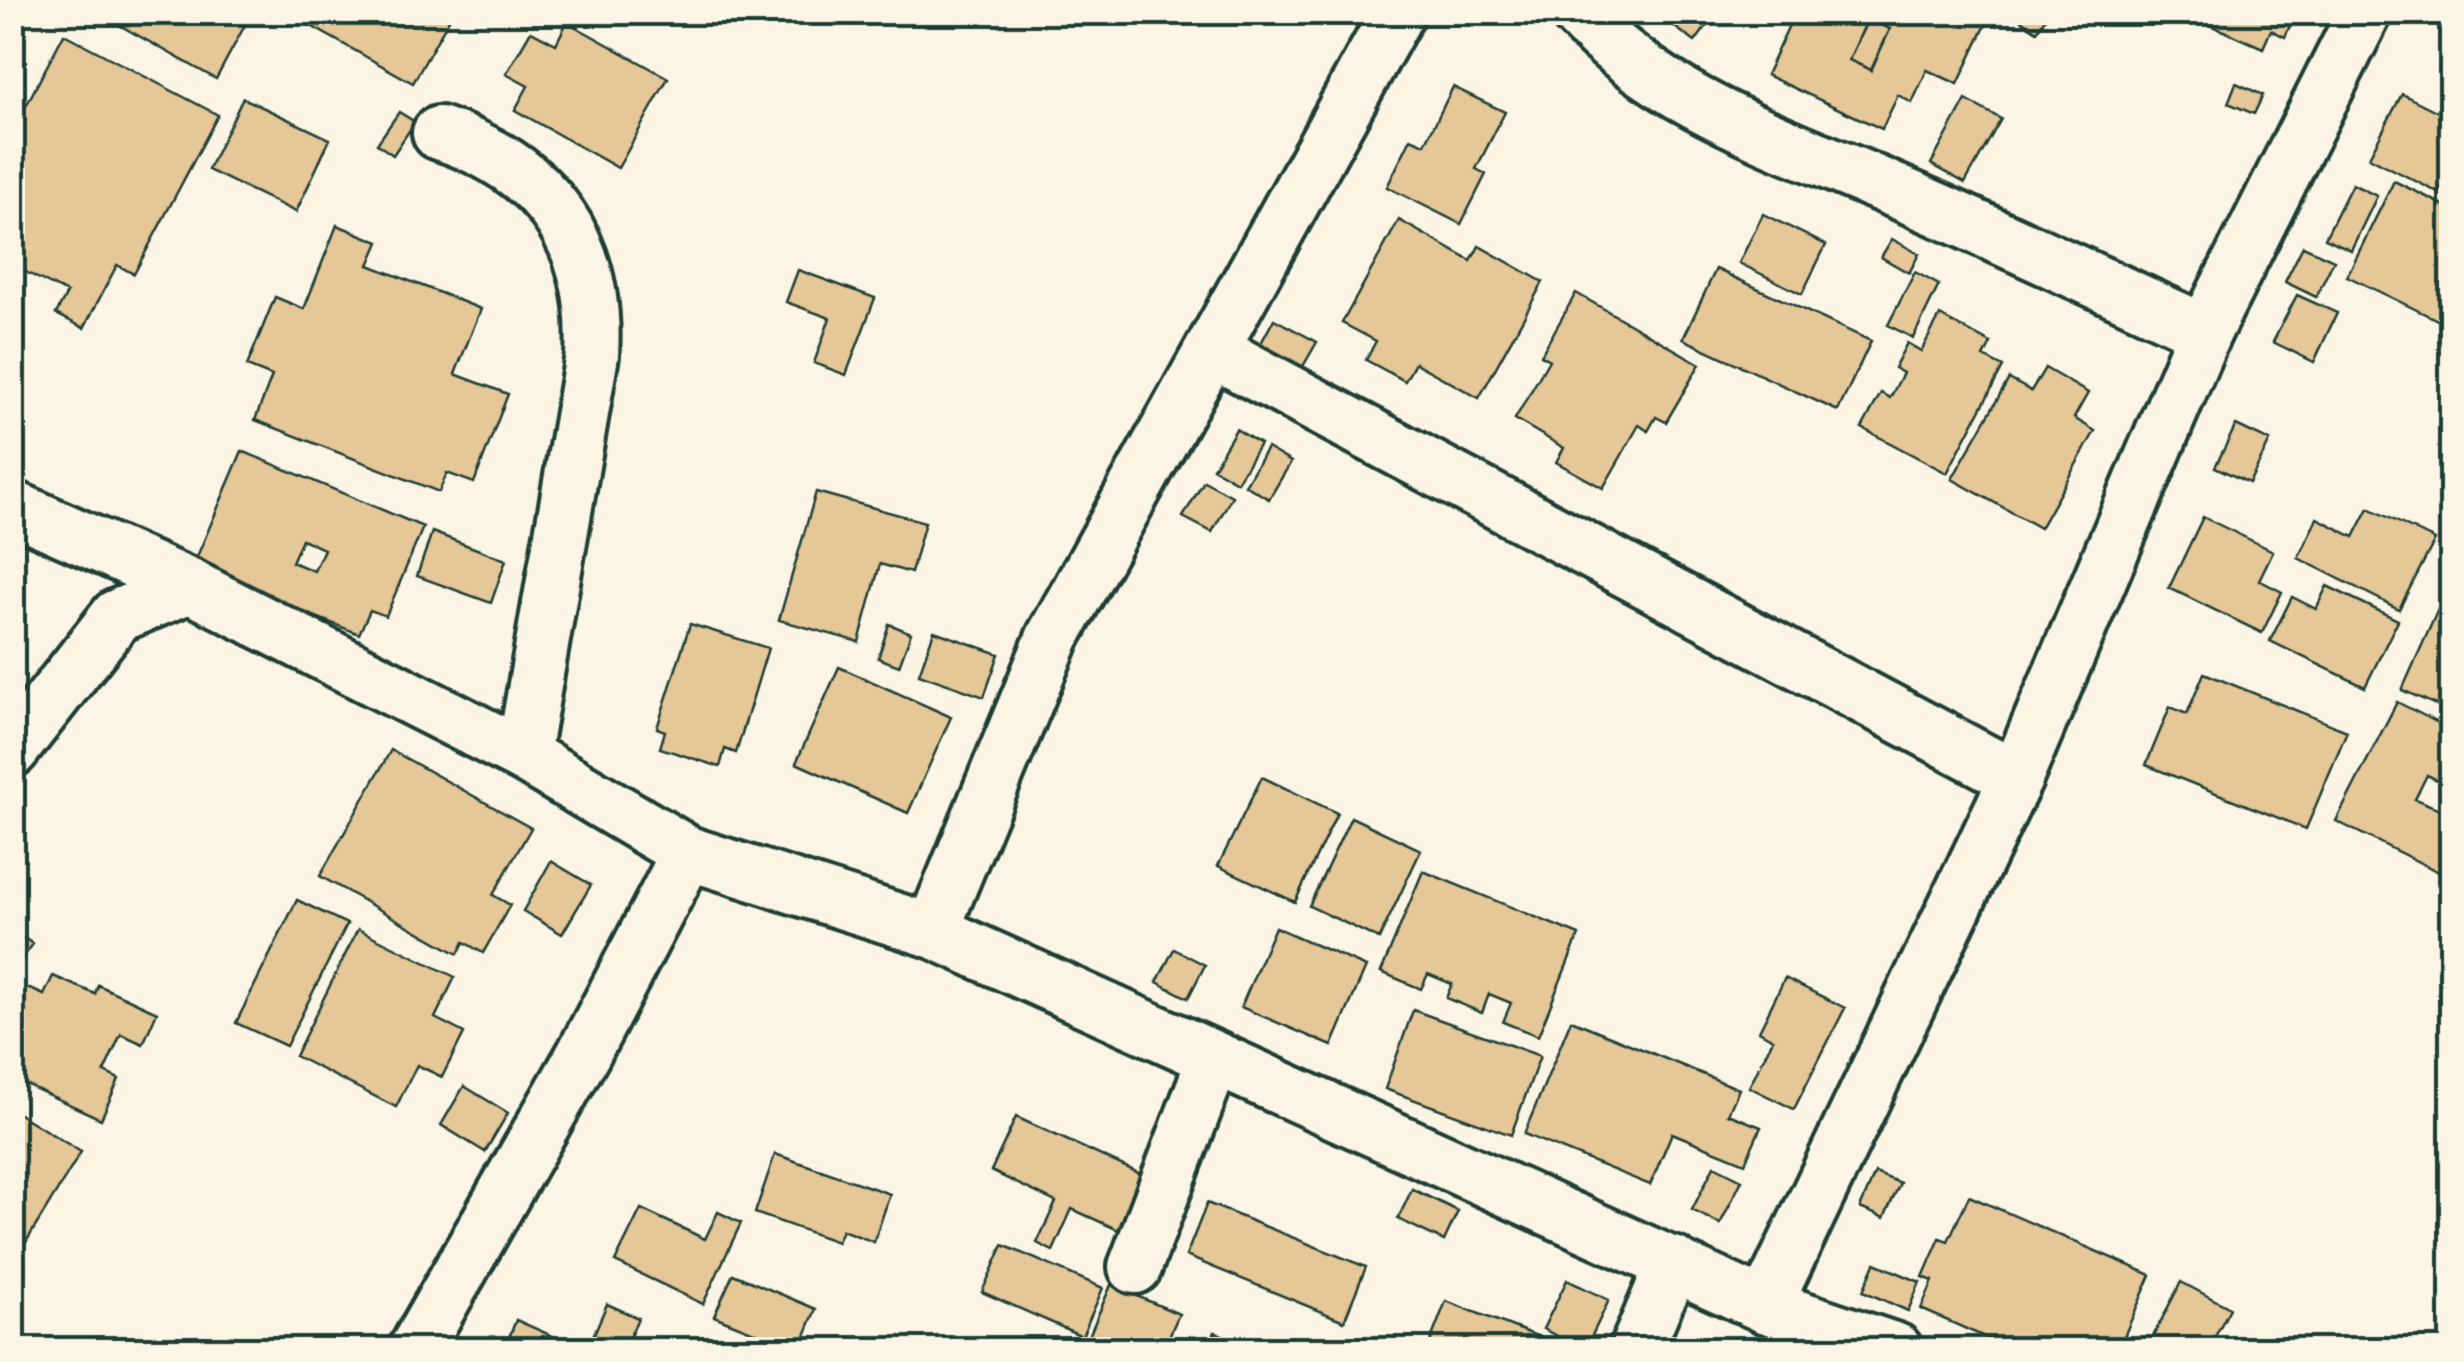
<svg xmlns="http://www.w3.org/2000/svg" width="2464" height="1362" font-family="Dekko,sans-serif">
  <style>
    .building { fill: #e5c798; stroke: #1f3d34; stroke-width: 2.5; fill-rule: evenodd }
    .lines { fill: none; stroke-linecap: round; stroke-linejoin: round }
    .street-casing { stroke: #1f3d34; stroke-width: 60 }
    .street { stroke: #fcf5e5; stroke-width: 52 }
  </style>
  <rect width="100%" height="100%" fill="#fcf5e5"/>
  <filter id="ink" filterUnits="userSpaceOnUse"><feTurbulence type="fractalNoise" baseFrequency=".01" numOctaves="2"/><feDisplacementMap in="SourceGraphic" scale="20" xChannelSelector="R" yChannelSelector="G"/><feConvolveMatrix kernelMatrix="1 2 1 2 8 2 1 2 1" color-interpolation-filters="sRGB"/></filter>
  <g filter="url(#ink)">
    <g class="building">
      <path d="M 96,12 L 252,12 L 216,79 Z"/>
      <path d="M 309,12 L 453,12 L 413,83 L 304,22 Z"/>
      <path d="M 1655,12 L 1717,12 L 1695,42 Z"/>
      <path d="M 1795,12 L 1976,12 L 1989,18 L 1958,84 L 1927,70 L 1912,103 L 1898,95 L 1882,129 L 1766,75 ZM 1868,19 L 1890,29 L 1871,70 L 1849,60 Z"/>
      <path d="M 2009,12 L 2049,12 L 2037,31 Z"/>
      <path d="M 2181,12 L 2296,12 L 2285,37 L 2271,30 L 2263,48 Z"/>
      <path d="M 1868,19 L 1890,29 L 1871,70 L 1849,60 Z"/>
      <path d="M 567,22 L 668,78 L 618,168 L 515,110 L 528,86 L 506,74 L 531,31 L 556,44 Z"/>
      <path d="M 64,34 L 218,115 L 134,274 L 117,265 L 84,328 L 56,314 L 67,293 L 12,265 L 12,132 Z"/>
      <path d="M 2236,83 L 2263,95 L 2254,114 L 2228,103 Z"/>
      <path d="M 1453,87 L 1505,112 L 1476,169 L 1486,174 L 1461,224 L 1387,187 L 1411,138 L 1425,144 Z"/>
      <path d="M 2402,94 L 2452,119 L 2452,169 L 2439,193 L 2369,157 Z"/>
      <path d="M 243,98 L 330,139 L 296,212 L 208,170 Z"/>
      <path d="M 1966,100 L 2001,119 L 1965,183 L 1931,164 Z"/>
      <path d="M 399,112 L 415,122 L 393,155 L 377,144 Z"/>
      <path d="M 2394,181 L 2452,209 L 2452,327 L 2347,276 Z"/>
      <path d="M 2352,184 L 2377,196 L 2351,250 L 2325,238 Z"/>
      <path d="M 1763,214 L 1826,245 L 1802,294 L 1739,263 Z"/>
      <path d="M 1399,220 L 1471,261 L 1479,246 L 1543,282 L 1479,398 L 1415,363 L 1405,381 L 1366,360 L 1376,341 L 1342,323 Z"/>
      <path d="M 337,225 L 379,242 L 369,265 L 481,309 L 455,374 L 508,394 L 474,483 L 447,473 L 439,492 L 255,420 L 272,376 L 247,366 L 275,297 L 304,309 Z"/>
      <path d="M 1892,239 L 1919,254 L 1909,273 L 1881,257 Z"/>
      <path d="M 2303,246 L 2334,260 L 2316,297 L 2285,282 Z"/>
      <path d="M 1716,269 L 1871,341 L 1838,411 L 1683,339 Z"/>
      <path d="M 798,270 L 875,298 L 846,375 L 814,363 L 830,318 L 786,302 Z"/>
      <path d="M 1915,272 L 1939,285 L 1913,338 L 1888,325 Z"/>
      <path d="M 1576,293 L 1700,364 L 1666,422 L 1656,417 L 1648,431 L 1639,425 L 1603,488 L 1556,462 L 1564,448 L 1515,419 L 1549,360 L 1541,355 Z"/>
      <path d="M 2297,295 L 2337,313 L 2314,362 L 2273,342 Z"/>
      <path d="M 1940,316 L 1991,343 L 1984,357 L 2003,367 L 1947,473 L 1862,428 L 1881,393 L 1890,398 L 1903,373 L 1894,368 L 1907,343 L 1921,351 Z"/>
      <path d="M 1274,319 L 1317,342 L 1302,368 L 1260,345 Z"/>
      <path d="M 2045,368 L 2088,393 L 2074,418 L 2095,431 L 2040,528 L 1952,479 L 2009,379 L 2031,391 Z"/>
      <path d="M 2236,425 L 2270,441 L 2249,483 L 2215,467 Z"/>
      <path d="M 1236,429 L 1260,444 L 1237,482 L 1213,468 Z"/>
      <path d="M 1267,448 L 1291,462 L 1269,499 L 1245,485 Z"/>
      <path d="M 242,451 L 423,527 L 386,616 L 370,610 L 359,634 L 299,610 L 295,618 L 190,573 ZM 302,539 L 324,549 L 314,571 L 292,562 Z"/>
      <path d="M 1204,481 L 1232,496 L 1212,532 L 1183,517 Z"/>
      <path d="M 816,492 L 925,522 L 911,573 L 880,564 L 859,642 L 779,620 Z"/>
      <path d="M 2369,508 L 2435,540 L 2399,609 L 2298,558 L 2317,518 L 2354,537 Z"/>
      <path d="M 2203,517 L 2273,551 L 2259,580 L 2282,592 L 2262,633 L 2169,588 Z"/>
      <path d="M 432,532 L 506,560 L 491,603 L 417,576 Z"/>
      <path d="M 2452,578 L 2452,712 L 2402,690 Z"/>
      <path d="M 2327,586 L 2398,620 L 2365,687 L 2270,641 L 2292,597 L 2316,609 Z"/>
      <path d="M 690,624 L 768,648 L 736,753 L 725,749 L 720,767 L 660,748 L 665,731 L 657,728 Z"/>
      <path d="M 889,624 L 911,633 L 899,666 L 878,658 Z"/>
      <path d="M 934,631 L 999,654 L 984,697 L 919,674 Z"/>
      <path d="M 839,667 L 951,717 L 908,813 L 796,763 Z"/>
      <path d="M 2204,673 L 2347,731 L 2306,829 L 2146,765 L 2170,707 L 2187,714 Z"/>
      <path d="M 2397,702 L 2452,730 L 2452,787 L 2427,775 L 2415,799 L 2452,814 L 2452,848 L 2439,872 L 2336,821 Z"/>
      <path d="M 391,750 L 531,828 L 493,895 L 510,905 L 483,953 L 464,942 L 458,954 L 320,876 Z"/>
      <path d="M 1262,777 L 1337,813 L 1295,902 L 1218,866 Z"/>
      <path d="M 1351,817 L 1421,850 L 1379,939 L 1309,906 Z"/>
      <path d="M 551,861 L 591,885 L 562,934 L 523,911 Z"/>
      <path d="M 1423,871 L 1579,935 L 1538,1036 L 1503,1022 L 1511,1003 L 1489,994 L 1482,1013 L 1446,998 L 1452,984 L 1428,974 L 1421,989 L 1381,972 Z"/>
      <path d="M 297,900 L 347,924 L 286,1046 L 236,1023 Z"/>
      <path d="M 1275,927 L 1366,967 L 1332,1046 L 1241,1007 Z"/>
      <path d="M 358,929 L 455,977 L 435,1018 L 464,1033 L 442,1077 L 417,1065 L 396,1107 L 295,1056 Z"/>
      <path d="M 12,930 L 33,944 L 12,973 Z"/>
      <path d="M 1174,949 L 1205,965 L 1188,998 L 1157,982 Z"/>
      <path d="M 53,976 L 95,994 L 98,985 L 157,1012 L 143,1044 L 121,1034 L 104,1072 L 119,1079 L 101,1119 L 12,1078 L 12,999 L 19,984 L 44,995 Z"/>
      <path d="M 1785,978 L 1845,1008 L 1794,1109 L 1749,1087 L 1773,1039 L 1759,1031 Z"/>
      <path d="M 1413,1010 L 1540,1056 L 1511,1135 L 1385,1089 Z"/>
      <path d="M 1571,1020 L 1739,1089 L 1728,1114 L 1761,1127 L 1745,1163 L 1672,1133 L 1650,1185 L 1524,1134 Z"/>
      <path d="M 464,1086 L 508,1113 L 485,1152 L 441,1125 Z"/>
      <path d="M 14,1111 L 81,1152 L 23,1247 L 12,1240 Z"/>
      <path d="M 1016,1117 L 1150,1178 L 1125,1233 L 1072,1209 L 1053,1251 L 1037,1243 L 1056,1202 L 991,1171 Z"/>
      <path d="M 775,1154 L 890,1194 L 874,1242 L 842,1230 L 837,1242 L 755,1213 Z"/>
      <path d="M 1714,1166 L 1742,1180 L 1720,1224 L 1692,1210 Z"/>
      <path d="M 1875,1173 L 1900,1183 L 1884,1218 L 1860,1208 Z"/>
      <path d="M 1412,1189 L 1458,1211 L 1444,1241 L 1398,1219 Z"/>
      <path d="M 1969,1196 L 2151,1275 L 2118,1350 L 2014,1350 L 1921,1309 L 1933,1281 L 1923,1277 L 1940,1238 L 1948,1241 Z"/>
      <path d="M 1207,1203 L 1366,1267 L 1344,1321 L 1186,1256 Z"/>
      <path d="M 641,1209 L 705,1239 L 718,1212 L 741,1223 L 703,1304 L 615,1262 Z"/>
      <path d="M 1003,1245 L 1103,1288 L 1082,1336 L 982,1292 Z"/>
      <path d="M 1875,1263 L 1920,1282 L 1908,1311 L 1863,1291 Z"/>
      <path d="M 733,1274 L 816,1309 L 799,1350 L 714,1316 Z"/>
      <path d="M 1567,1280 L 1609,1300 L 1585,1350 L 1543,1329 Z"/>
      <path d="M 2181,1282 L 2230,1308 L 2208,1350 L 2146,1350 Z"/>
      <path d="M 1111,1285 L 1179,1314 L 1163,1350 L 1083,1350 Z"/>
      <path d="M 1446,1301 L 1573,1350 L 1427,1350 Z"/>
      <path d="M 607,1304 L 638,1318 L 624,1350 L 604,1350 L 590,1343 Z"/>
      <path d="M 516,1320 L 566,1342 L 562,1350 L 504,1350 Z"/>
      <path d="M 1215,1332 L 1257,1350 L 1207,1350 Z"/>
    </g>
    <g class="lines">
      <g class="street-casing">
        <g id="street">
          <path d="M 1577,12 C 1666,108 1790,144 1907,196 C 2007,240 2106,286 2205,331"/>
          <path d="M 439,133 C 546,167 599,242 592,355 L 523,755"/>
          <path d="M 1215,352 L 2016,778"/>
          <path d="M 12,507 L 190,586 L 523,755 L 688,853 L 932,931 L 1765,1306 L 1896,1350"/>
          <path d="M 12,750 L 117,616 L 190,586"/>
          <path d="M 932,931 L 1053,637 L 1398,12"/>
          <path d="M 1135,1267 L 1214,1058"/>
          <path d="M 1765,1306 L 2016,778 L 2205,331 L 2365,12"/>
          <path d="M 415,1350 L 584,1053 L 688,853"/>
          <path d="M 1636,1350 L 1673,1263"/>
        </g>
      </g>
      <use href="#street" class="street"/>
    </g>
  </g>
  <rect width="2464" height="1362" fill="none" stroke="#fcf5e5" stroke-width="50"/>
  <rect x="25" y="25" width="2414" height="1312" fill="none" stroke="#1f3d34" stroke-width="4" filter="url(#ink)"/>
</svg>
